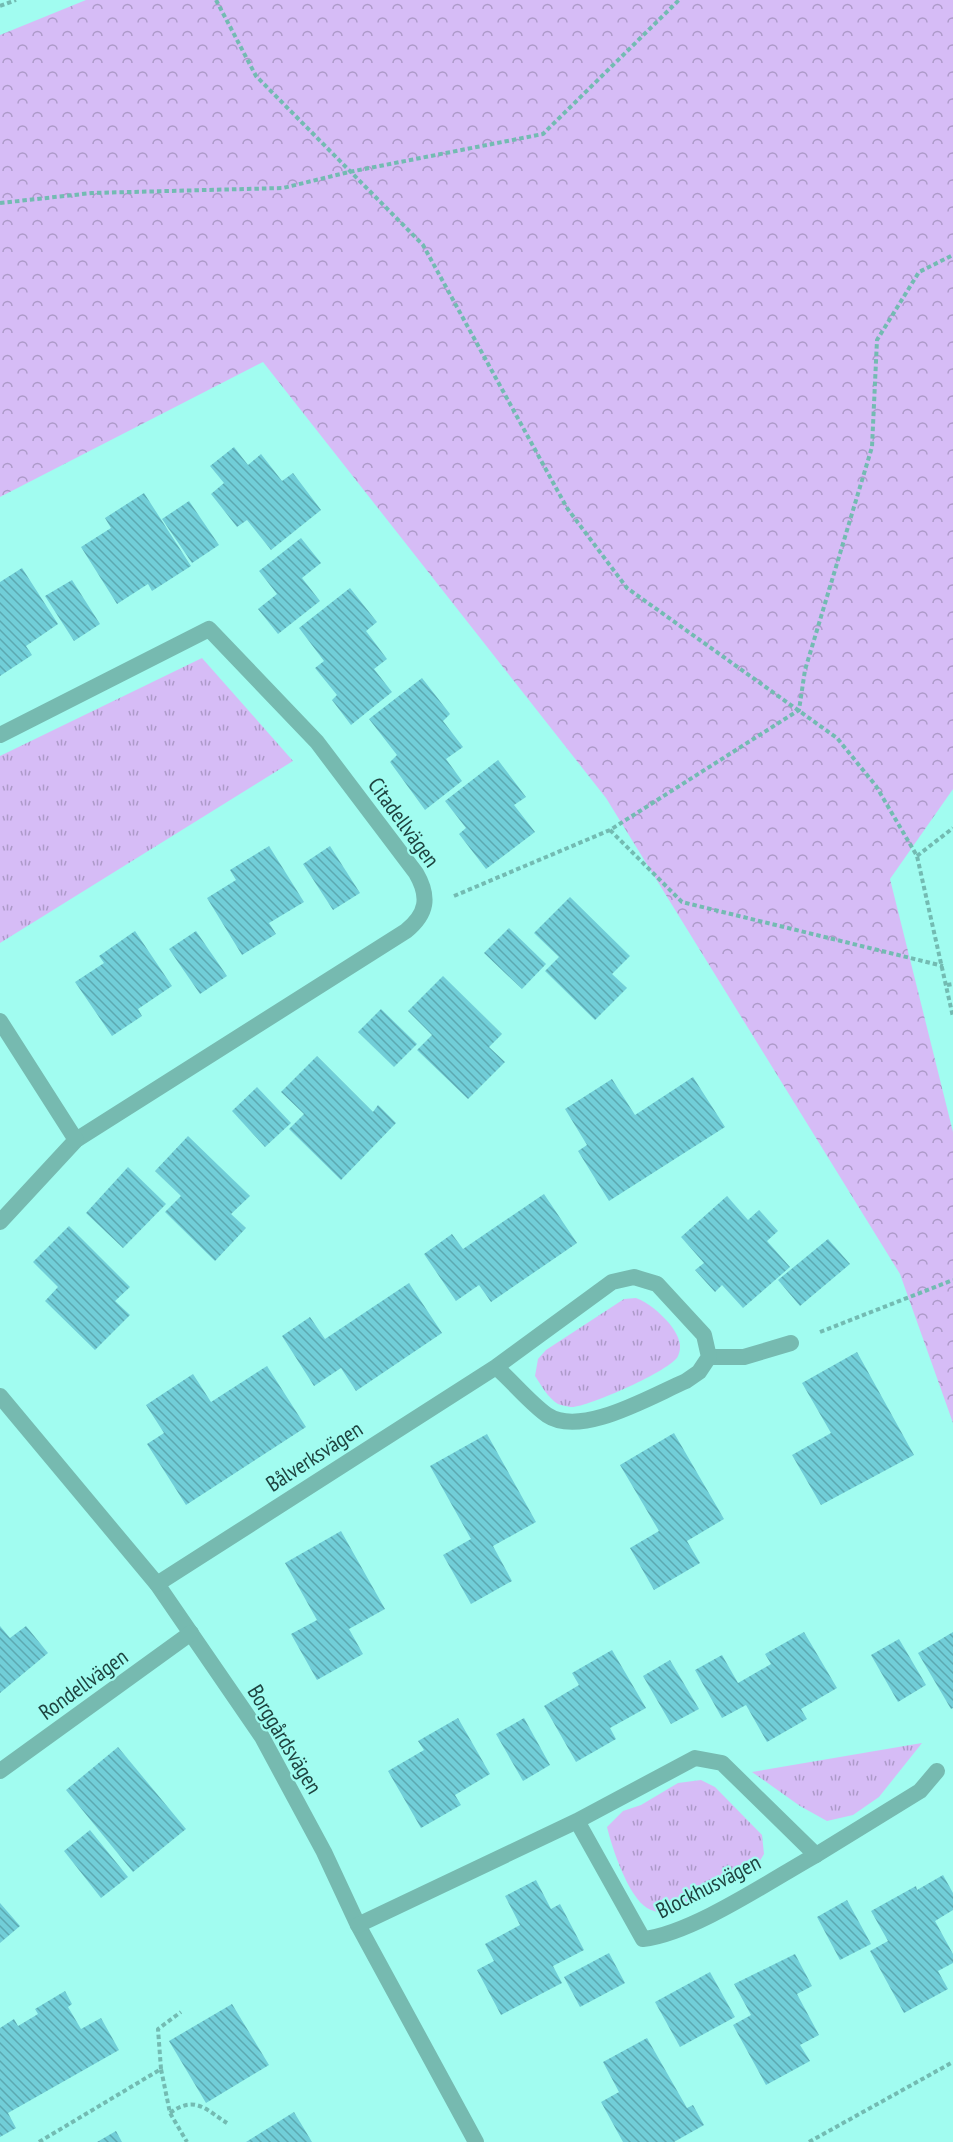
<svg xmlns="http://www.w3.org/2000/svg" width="953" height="2142" font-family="'PT Sans Narrow',sans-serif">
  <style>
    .grass { fill: url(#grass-tufts) }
    .forest { fill: url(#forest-crowns) }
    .building { fill: url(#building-back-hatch) }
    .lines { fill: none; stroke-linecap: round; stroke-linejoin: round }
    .path { stroke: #73bbb2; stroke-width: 4; stroke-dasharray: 4.5 3; stroke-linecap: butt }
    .minor { stroke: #76bab0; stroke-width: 16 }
    .labels { text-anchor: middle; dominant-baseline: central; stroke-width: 4.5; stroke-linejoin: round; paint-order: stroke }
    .street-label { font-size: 22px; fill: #1e4440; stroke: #a1fcf0 }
  </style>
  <defs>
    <pattern id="grass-tufts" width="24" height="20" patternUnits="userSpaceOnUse" patternTransform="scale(1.5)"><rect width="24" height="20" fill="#d6bcf6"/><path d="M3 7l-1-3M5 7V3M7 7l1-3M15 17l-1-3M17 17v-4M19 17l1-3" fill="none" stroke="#ad9ac9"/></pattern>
    <pattern id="forest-crowns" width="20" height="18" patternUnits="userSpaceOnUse" patternTransform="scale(1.5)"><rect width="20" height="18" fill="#d6bcf6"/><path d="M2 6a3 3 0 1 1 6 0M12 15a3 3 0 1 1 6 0" fill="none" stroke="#ad9ac9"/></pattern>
    <pattern id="building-back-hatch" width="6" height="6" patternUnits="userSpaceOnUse" patternTransform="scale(1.5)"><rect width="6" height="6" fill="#71ced8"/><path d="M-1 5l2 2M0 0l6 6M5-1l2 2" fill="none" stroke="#5ca9b1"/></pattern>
  </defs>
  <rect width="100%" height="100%" fill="#a1fcf0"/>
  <g class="grass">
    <path d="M 202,658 L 293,761 L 0,943 L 0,756 Z"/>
    <path d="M 636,1298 C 649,1303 659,1312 669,1323 C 676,1332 684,1344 678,1356 C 672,1370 588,1407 572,1407 C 569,1407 561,1405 558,1404 C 548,1398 541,1385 535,1376 L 538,1359 L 546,1350 L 624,1299 Z"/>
    <path d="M 922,1743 L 879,1797 L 853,1815 L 827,1821 L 800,1806 L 752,1772 Z"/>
    <path d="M 701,1780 L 715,1787 L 762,1835 L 764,1854 L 755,1869 L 664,1914 C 659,1912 652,1911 647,1908 C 628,1896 612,1848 607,1827 L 623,1811 L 641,1805 L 678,1783 Z"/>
  </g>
  <path class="forest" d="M 86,0 L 953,0 L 953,789 L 890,879 L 953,1132 L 953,1423 L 900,1274 L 606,798 L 263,362 L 0,497 L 0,35 Z"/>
  <g class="building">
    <path d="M 234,447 L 248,465 L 261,454 L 282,481 L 293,473 L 321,510 L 271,550 L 247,520 L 237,527 L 211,494 L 224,483 L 210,466 Z"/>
    <path d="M 144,493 L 191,566 L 152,591 L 148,584 L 117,604 L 81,547 L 111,528 L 105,518 Z"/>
    <path d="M 189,501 L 219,545 L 192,563 L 162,519 Z"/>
    <path d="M 301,538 L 321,563 L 302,578 L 320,601 L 278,634 L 258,609 L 277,594 L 259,571 Z"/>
    <path d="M 22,568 L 58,624 L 26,646 L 32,655 L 0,676 L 0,582 Z"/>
    <path d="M 72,580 L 100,624 L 74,641 L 45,596 Z"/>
    <path d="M 350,588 L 377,622 L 366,631 L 387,659 L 374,669 L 392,692 L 351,725 L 332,700 L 337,695 L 315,668 L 324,661 L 299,628 Z"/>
    <path d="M 422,678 L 450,714 L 443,721 L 463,747 L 446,759 L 462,781 L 425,810 L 390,762 L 397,755 L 369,719 Z"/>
    <path d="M 498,760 L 526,797 L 514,805 L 535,832 L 486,869 L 459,834 L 466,828 L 445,801 Z"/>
    <path d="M 269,846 L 304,902 L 269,923 L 276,934 L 242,955 L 207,898 L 236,880 L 230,870 Z"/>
    <path d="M 330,846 L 360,893 L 333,910 L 303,864 Z"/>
    <path d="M 570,897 L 630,956 L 612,974 L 627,988 L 595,1020 L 545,971 L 559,957 L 534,933 Z"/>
    <path d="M 509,928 L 546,964 L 522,989 L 484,953 Z"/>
    <path d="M 135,931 L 172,986 L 138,1009 L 142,1016 L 112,1036 L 75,982 L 104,963 L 99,956 Z"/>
    <path d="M 196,931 L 227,976 L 200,994 L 169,949 Z"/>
    <path d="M 443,976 L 502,1034 L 489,1047 L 505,1062 L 468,1099 L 417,1050 L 432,1035 L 408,1011 Z"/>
    <path d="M 381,1009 L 417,1044 L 394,1067 L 358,1032 Z"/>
    <path d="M 317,1056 L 373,1112 L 378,1105 L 396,1123 L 341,1180 L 289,1129 L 304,1114 L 281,1092 Z"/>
    <path d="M 693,1077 L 725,1127 L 609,1201 L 578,1151 L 587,1145 L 565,1109 L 612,1079 L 635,1115 Z"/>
    <path d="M 257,1087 L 291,1123 L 265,1147 L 232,1111 Z"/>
    <path d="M 188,1136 L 250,1196 L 231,1214 L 246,1228 L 215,1261 L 165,1212 L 181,1196 L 155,1171 Z"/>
    <path d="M 128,1167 L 166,1204 L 123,1248 L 86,1213 Z"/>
    <path d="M 544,1194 L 577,1243 L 491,1302 L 479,1285 L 456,1301 L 424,1254 L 452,1234 L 463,1249 Z"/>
    <path d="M 727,1196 L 748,1220 L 759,1210 L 778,1231 L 767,1241 L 790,1267 L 743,1308 L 722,1285 L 715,1292 L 695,1270 L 704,1263 L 681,1237 Z"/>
    <path d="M 69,1226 L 130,1287 L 115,1301 L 130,1315 L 95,1350 L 45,1301 L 58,1287 L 33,1262 Z"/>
    <path d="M 828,1239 L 850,1264 L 800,1306 L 778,1280 Z"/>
    <path d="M 409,1283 L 442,1333 L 356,1391 L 341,1368 L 314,1386 L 282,1336 L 310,1317 L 325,1339 Z"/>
    <path d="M 857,1352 L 914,1455 L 821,1505 L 792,1455 L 831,1433 L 802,1383 Z"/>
    <path d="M 267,1366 L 306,1427 L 186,1505 L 147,1444 L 164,1433 L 146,1405 L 193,1374 L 211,1402 Z"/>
    <path d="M 674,1433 L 724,1519 L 687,1541 L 700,1563 L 654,1590 L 630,1548 L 659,1531 L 620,1465 Z"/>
    <path d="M 487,1434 L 536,1522 L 493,1546 L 512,1581 L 471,1604 L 443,1555 L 471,1539 L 430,1466 Z"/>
    <path d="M 341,1531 L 385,1609 L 349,1629 L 363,1654 L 317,1680 L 291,1634 L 317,1620 L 285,1563 Z"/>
    <path d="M 0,1626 L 10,1638 L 26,1626 L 48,1653 L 0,1693 Z"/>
    <path d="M 804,1632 L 837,1688 L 801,1709 L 807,1719 L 767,1742 L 746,1705 L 722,1718 L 695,1670 L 722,1655 L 738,1683 L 771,1664 L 765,1654 Z"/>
    <path d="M 953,1632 L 953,1708 L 951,1709 L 918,1653 Z"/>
    <path d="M 899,1639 L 926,1685 L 898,1702 L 871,1655 Z"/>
    <path d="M 612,1650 L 646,1708 L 610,1728 L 616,1739 L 576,1762 L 544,1706 L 579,1685 L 572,1673 Z"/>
    <path d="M 670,1660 L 699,1709 L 671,1724 L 643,1676 Z"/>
    <path d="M 458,1718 L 490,1774 L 455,1795 L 461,1805 L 421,1828 L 388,1771 L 424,1750 L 418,1741 Z"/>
    <path d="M 524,1718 L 550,1765 L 523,1781 L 496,1734 Z"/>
    <path d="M 118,1747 L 186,1829 L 133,1872 L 66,1790 Z"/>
    <path d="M 90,1830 L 128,1877 L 101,1898 L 64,1851 Z"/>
    <path d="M 943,1875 L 953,1893 L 953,1910 L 935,1921 L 953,1954 L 953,1963 L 938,1971 L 948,1989 L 904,2013 L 870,1951 L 888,1941 L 871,1911 L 916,1886 L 917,1890 Z"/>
    <path d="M 536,1880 L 551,1909 L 560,1904 L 584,1950 L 553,1966 L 562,1983 L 501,2015 L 477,1970 L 494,1961 L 485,1944 L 520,1925 L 505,1896 Z"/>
    <path d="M 847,1900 L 871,1944 L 840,1960 L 817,1917 Z"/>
    <path d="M 0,1903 L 20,1926 L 0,1943 Z"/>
    <path d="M 609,1953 L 625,1983 L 580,2007 L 564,1977 Z"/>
    <path d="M 795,1954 L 812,1986 L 797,1994 L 819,2035 L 800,2045 L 810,2061 L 766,2085 L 733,2025 L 751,2015 L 734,1984 Z"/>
    <path d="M 710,1972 L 735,2017 L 680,2047 L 655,2002 Z"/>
    <path d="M 65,1991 L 72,2004 L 68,2007 L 81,2029 L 101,2018 L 119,2050 L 8,2113 L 16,2128 L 0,2137 L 0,2028 L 14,2019 L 18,2026 L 38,2014 L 35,2009 Z"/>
    <path d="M 232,2004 L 269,2065 L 206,2103 L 169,2041 Z"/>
    <path d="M 647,2038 L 687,2108 L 693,2105 L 704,2125 L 674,2142 L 623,2142 L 601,2102 L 619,2092 L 603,2062 Z"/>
    <path d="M 294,2112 L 312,2142 L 246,2142 Z"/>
    <path d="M 116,2131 L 122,2142 L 97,2142 Z"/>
  </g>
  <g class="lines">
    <g class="path">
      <path d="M 216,0 L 256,76 L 423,245 L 567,508 L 627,588 L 837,738 L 876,786 L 917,856 L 953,1017"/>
      <path d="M 0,6 L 16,0"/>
      <path d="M 0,203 L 92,193 L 283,188 L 349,172 L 543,134 L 679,0"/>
      <path d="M 610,830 L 682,902 L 943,966"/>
      <path d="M 917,856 L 953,828"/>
      <path d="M 454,896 L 610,830 L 799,710 L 805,670 L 872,447 L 877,340 L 919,272 L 953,255"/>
      <path d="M 947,985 L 953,984"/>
      <path d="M 820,1332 L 953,1280"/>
      <path d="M 161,2069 L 158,2029 L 181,2012"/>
      <path d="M 170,2113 C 195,2095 205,2109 227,2123"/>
      <path d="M 39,2142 L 161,2069 L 170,2113 L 187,2142"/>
      <path d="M 809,2142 L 953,2062"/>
    </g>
    <g class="minor">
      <path d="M 0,735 L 209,629 L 317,742 L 416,873 C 430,897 427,914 406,931 L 76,1140 L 0,1222"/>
      <path d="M 0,1021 L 76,1140"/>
      <path d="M 709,1357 L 744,1357 L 791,1343"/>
      <path d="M 0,1396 L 157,1584 L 262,1737 L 324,1852 L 358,1925 L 476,2142"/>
      <path d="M 157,1584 L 496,1367 C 513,1382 529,1402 547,1415 C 581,1438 651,1396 686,1381 L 699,1372 L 709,1357 L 704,1335 L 657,1284 L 634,1277 L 612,1282 L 496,1367"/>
      <path d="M 0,1771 L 191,1633"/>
      <path d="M 816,1855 L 920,1791 L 937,1771"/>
      <path d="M 358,1925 L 577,1821 L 695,1758 L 722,1763 L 816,1855 C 771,1880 692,1934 643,1939 L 577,1821"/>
    </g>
  </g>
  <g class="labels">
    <g class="street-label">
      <text transform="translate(404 822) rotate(54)">Citadellvägen</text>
      <text transform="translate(314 1456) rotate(-33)">Bålverksvägen</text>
      <text transform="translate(83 1684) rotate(-36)">Rondellvägen</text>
      <text transform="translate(285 1739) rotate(59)">Borggårdsvägen</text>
      <text transform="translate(708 1886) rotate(-27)">Blockhusvägen</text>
    </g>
  </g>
</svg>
